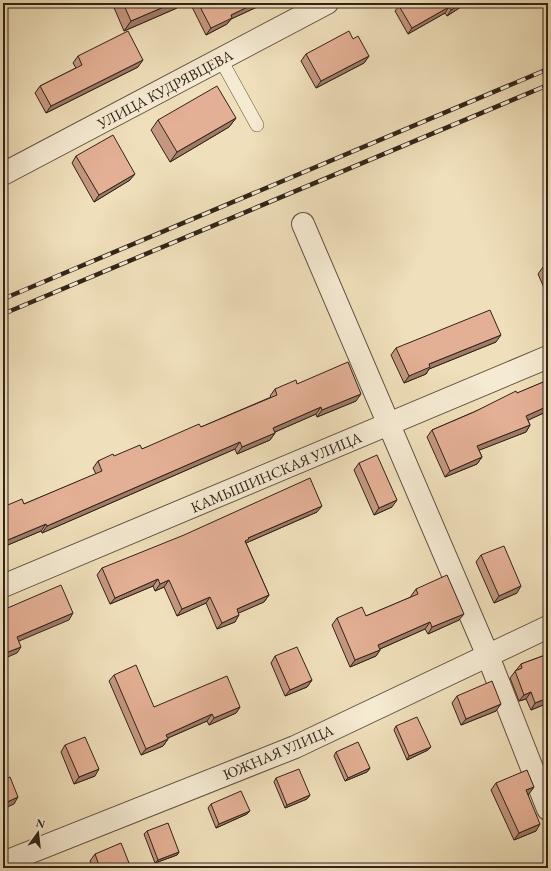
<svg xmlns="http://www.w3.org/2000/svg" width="551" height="871" font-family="'EB Garamond',serif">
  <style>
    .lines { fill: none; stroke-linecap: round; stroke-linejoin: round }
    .service-casing { stroke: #605341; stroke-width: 14 }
    .minor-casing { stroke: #605341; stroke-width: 24 }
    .service { stroke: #f5ead2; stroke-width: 13 }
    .minor { stroke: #f5ead2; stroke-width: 22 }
    .rail-casing { stroke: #302419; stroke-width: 4.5 }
    .rail { stroke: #f5ead2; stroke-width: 3; stroke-dasharray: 9; stroke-linecap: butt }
    .wall { fill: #c49780; stroke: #302419 }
    .shaded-wall { fill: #a07b68; stroke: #302419 }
    .building { fill: #e4b095; stroke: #302419 }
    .labels { text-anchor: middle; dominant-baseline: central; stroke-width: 3; stroke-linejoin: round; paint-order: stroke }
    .street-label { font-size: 15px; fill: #302419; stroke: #f5ead2 }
  </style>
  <rect width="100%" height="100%" fill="#efdfba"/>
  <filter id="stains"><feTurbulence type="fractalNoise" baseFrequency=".005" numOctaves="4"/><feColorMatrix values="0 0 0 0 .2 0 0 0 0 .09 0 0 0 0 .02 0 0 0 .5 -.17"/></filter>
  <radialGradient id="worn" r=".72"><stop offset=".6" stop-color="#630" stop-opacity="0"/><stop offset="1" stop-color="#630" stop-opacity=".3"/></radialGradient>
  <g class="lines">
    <g class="service-casing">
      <path id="service" d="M 221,60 L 257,125"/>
    </g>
    <g class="minor-casing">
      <g id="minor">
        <path d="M 3,174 L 327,3"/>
        <path d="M 303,224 L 488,656 L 548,809"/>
        <path d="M 3,586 L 548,357"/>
        <path d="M 3,863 L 295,747 L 548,627"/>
      </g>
    </g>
    <use href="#service" class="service"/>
    <use href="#minor" class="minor"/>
    <g class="rail-casing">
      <g id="rail">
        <path d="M 3,299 L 548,69"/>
        <path d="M 3,314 L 548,85"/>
      </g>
    </g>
    <use href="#rail" class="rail"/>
  </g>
  <g class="wall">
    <path d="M 112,3 L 180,3 L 177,8 L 124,31 Z"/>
    <path d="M 190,3 L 256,3 L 257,7 L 231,19 L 227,24 L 206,35 Z"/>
    <path d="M 403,3 L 467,3 L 447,16 L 445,13 L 408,34 L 395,11 L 399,6 Z"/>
    <path d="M 306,54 L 369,56 L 364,63 L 316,88 L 301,61 Z"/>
    <path d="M 78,56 L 138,67 L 46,113 L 35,93 L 40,86 L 76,68 L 73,63 Z"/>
    <path d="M 236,118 L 229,127 L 170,162 L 151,130 L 158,120 Z"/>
    <path d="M 76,156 L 130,180 L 94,202 L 72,163 Z"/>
    <path d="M 548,265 L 548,297 L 538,274 L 543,267 Z"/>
    <path d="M 496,342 L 429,369 L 426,374 L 404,383 L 391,355 L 396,348 Z"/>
    <path d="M 548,380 L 548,411 L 528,420 L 530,425 L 526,432 L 479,450 L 482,457 L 477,464 L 445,477 L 427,437 L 432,430 Z"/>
    <path d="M 297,384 L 356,401 L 317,417 L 316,414 L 275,432 L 275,433 L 270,440 L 237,454 L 235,449 L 42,533 L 41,531 L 3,547 L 3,507 L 24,504 L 96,474 L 93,468 L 98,461 L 142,449 L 201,427 L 271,397 L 270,396 L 275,389 Z"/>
    <path d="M 359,463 L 392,507 L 374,515 L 354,470 Z"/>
    <path d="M 317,512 L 246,543 L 269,595 L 264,602 L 238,613 L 235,622 L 217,629 L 206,603 L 177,616 L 164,587 L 155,591 L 153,586 L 110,604 L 97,575 L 102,568 Z"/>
    <path d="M 481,555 L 517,593 L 494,603 L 476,562 Z"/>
    <path d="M 416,589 L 459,620 L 428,634 L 425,629 L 380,649 L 380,650 L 376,656 L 350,667 L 332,625 L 337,618 L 366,616 L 411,597 L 411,596 Z"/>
    <path d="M 548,654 L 548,703 L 531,710 L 526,699 L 519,701 L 510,678 L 521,664 Z"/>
    <path d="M 275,656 L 312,680 L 307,687 L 285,696 L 271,663 Z"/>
    <path d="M 114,675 L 154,707 L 240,707 L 236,713 L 209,725 L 207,721 L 168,738 L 168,739 L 163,746 L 141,755 L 109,681 Z"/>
    <path d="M 457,696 L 496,711 L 461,725 L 452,703 Z"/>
    <path d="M 396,726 L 428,750 L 407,760 L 394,730 Z"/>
    <path d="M 65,745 L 95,776 L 74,784 L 61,752 Z"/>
    <path d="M 336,752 L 370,768 L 367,772 L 345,781 L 334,756 Z"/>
    <path d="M 276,778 L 310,795 L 307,799 L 285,808 L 274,782 Z"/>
    <path d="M 496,783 L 534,787 L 528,794 L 536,831 L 514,840 L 491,790 Z"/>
    <path d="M 211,804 L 250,811 L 247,814 L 216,828 L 208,808 Z"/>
    <path d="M 147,831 L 179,852 L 177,855 L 155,863 L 144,834 Z"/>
    <path d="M 95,854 L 131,868 L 93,868 L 90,861 Z"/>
  </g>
  <g class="shaded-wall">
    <path d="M 173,3 L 180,3 L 177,8 L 124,31 L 131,21 Z"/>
    <path d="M 256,3 L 260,3 L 257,7 L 231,19 L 227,24 L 206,35 L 211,28 L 231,15 Z"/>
    <path d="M 462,3 L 467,3 L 447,16 L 451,10 Z"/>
    <path d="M 449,7 L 445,13 L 408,34 L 412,28 Z"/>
    <path d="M 369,56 L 364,63 L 316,88 L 321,81 Z"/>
    <path d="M 143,60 L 138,67 L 46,113 L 51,106 Z"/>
    <path d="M 236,118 L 229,127 L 170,162 L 177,152 Z"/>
    <path d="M 135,174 L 130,180 L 94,202 L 99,195 Z"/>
    <path d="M 501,335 L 496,342 L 429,369 L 426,374 L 404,383 L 409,376 L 429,364 Z"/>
    <path d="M 361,394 L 356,401 L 317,417 L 322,410 Z"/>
    <path d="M 548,406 L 548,411 L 522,423 L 526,416 Z"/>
    <path d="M 321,407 L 316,414 L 268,435 L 273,428 Z"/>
    <path d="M 530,425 L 526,432 L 472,453 L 477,446 Z"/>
    <path d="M 275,433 L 270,440 L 237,454 L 242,447 Z"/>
    <path d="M 240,442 L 235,449 L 42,533 L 47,526 Z"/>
    <path d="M 482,457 L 477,464 L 445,477 L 450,471 Z"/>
    <path d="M 397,500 L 392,507 L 374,515 L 379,508 Z"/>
    <path d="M 322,506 L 317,512 L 246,543 L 245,541 L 248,538 Z"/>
    <path d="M 46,524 L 41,531 L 3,547 L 3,542 Z"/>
    <path d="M 158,579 L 153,586 L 110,604 L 115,598 Z"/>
    <path d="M 169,580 L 164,587 L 155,591 L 160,584 Z"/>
    <path d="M 521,586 L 517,593 L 494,603 L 499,596 Z"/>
    <path d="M 269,595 L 264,602 L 232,616 L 237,609 Z"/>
    <path d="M 210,597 L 206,603 L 177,616 L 182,609 Z"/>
    <path d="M 73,613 L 69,620 L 12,644 L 17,637 Z"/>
    <path d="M 464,614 L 459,620 L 428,634 L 432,627 Z"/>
    <path d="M 239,615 L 235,622 L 217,629 L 222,623 Z"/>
    <path d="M 430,622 L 425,629 L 373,652 L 378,645 Z"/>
    <path d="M 21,647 L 17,653 L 3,659 L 3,654 Z"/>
    <path d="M 380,650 L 376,656 L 350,667 L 355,660 Z"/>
    <path d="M 312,680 L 307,687 L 285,696 L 290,690 Z"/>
    <path d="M 531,692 L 526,699 L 519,701 L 524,695 Z"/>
    <path d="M 548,698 L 548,703 L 531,710 L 535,703 Z"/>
    <path d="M 501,704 L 496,711 L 461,725 L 466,719 Z"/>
    <path d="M 240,707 L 236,713 L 209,725 L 214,718 Z"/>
    <path d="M 212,714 L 207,721 L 161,741 L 166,735 Z"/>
    <path d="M 168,739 L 163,746 L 141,755 L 146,749 Z"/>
    <path d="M 431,747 L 428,750 L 407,760 L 409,756 Z"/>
    <path d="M 370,768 L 367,772 L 345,781 L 348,778 Z"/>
    <path d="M 99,769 L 95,776 L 74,784 L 79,777 Z"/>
    <path d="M 534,787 L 529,794 L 521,797 L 526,790 Z"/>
    <path d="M 310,795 L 307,799 L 285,808 L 287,805 Z"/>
    <path d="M 18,797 L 14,804 L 3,809 L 3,804 Z"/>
    <path d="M 250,811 L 247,814 L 216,828 L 219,824 Z"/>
    <path d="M 540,824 L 536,831 L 514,840 L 519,833 Z"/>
    <path d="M 179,852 L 177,855 L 155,863 L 158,860 Z"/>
  </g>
  <g class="building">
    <path d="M 123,3 L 173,3 L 131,21 Z"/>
    <path d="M 198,3 L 256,3 L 231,15 L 232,18 L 211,28 Z"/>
    <path d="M 403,3 L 462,3 L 451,10 L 449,7 L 412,28 L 399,6 Z"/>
    <path d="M 128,31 L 143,60 L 51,106 L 40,86 L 82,65 L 78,56 Z"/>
    <path d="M 349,31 L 353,39 L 358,36 L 369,56 L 321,81 L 306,54 Z"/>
    <path d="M 217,86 L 236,118 L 177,152 L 158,120 Z"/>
    <path d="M 113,135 L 135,174 L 99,195 L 76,156 Z"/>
    <path d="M 548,265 L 548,279 L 543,267 Z"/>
    <path d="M 490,310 L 501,335 L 429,364 L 430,367 L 409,376 L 396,348 Z"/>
    <path d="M 348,362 L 361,394 L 322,410 L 321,407 L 273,428 L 275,433 L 242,447 L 240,442 L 47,526 L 46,524 L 3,542 L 3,507 L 22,499 L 24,504 L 102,471 L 98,461 L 113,454 L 114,456 L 140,445 L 142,449 L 199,424 L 201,427 L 277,395 L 275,389 L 296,380 L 297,384 Z"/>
    <path d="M 548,380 L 548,406 L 526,416 L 530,425 L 477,446 L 482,457 L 450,471 L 432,430 L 474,412 L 516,391 L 517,393 Z"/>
    <path d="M 377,455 L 397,500 L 379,508 L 359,463 Z"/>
    <path d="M 310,478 L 322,506 L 248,538 L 249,539 L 245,541 L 269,595 L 237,609 L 239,615 L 222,623 L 210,597 L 182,609 L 169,580 L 160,584 L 158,579 L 115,598 L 102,568 L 184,535 Z"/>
    <path d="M 504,546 L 521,586 L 499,596 L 481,555 Z"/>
    <path d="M 447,575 L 464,614 L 432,627 L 430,622 L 378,645 L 380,650 L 355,660 L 337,618 L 362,607 L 366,616 L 418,594 L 416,589 Z"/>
    <path d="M 61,585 L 73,613 L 17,637 L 21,647 L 3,654 L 3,610 Z"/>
    <path d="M 297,647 L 312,680 L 290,690 L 275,656 Z"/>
    <path d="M 548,654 L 548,698 L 535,703 L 531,692 L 524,695 L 515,671 L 522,668 L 521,664 Z"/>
    <path d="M 136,665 L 154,707 L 227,676 L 240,707 L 214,718 L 212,714 L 166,735 L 168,739 L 146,749 L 114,675 Z"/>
    <path d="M 492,681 L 501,704 L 466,719 L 457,696 Z"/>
    <path d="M 417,717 L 431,747 L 409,756 L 396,726 Z"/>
    <path d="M 85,737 L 99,769 L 79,777 L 65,745 Z"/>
    <path d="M 358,742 L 370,768 L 348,778 L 336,752 Z"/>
    <path d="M 299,769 L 310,795 L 287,805 L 276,778 Z"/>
    <path d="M 527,770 L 534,787 L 526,790 L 540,824 L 519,833 L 496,783 Z"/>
    <path d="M 10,777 L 18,797 L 3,804 L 3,780 Z"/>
    <path d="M 241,791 L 250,811 L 219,824 L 211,804 Z"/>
    <path d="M 168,823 L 179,852 L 158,860 L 147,831 Z"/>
    <path d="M 121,843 L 131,868 L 100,868 L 95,854 Z"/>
  </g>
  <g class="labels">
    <g class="street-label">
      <text transform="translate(165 89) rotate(-28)">УЛИЦА КУДРЯВЦЕВА</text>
      <text transform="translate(276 472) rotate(-23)">КАМЫШИНСКАЯ УЛИЦА</text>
      <text transform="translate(278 752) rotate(-23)">ЮЖНАЯ УЛИЦА</text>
    </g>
  </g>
  <rect width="551" height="871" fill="none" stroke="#efdfba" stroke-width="16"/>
  <rect x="4" y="4" width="543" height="863" fill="none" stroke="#302419" stroke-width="2"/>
  <rect x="8" y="8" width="535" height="855" fill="none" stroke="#302419"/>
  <g transform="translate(38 833) rotate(15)" stroke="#f5ead2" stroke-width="3" paint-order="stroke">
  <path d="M0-3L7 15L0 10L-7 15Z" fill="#302419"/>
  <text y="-6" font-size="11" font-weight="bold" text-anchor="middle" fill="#302419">N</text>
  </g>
  <rect width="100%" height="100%" filter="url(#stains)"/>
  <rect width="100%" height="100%" fill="url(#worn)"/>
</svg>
